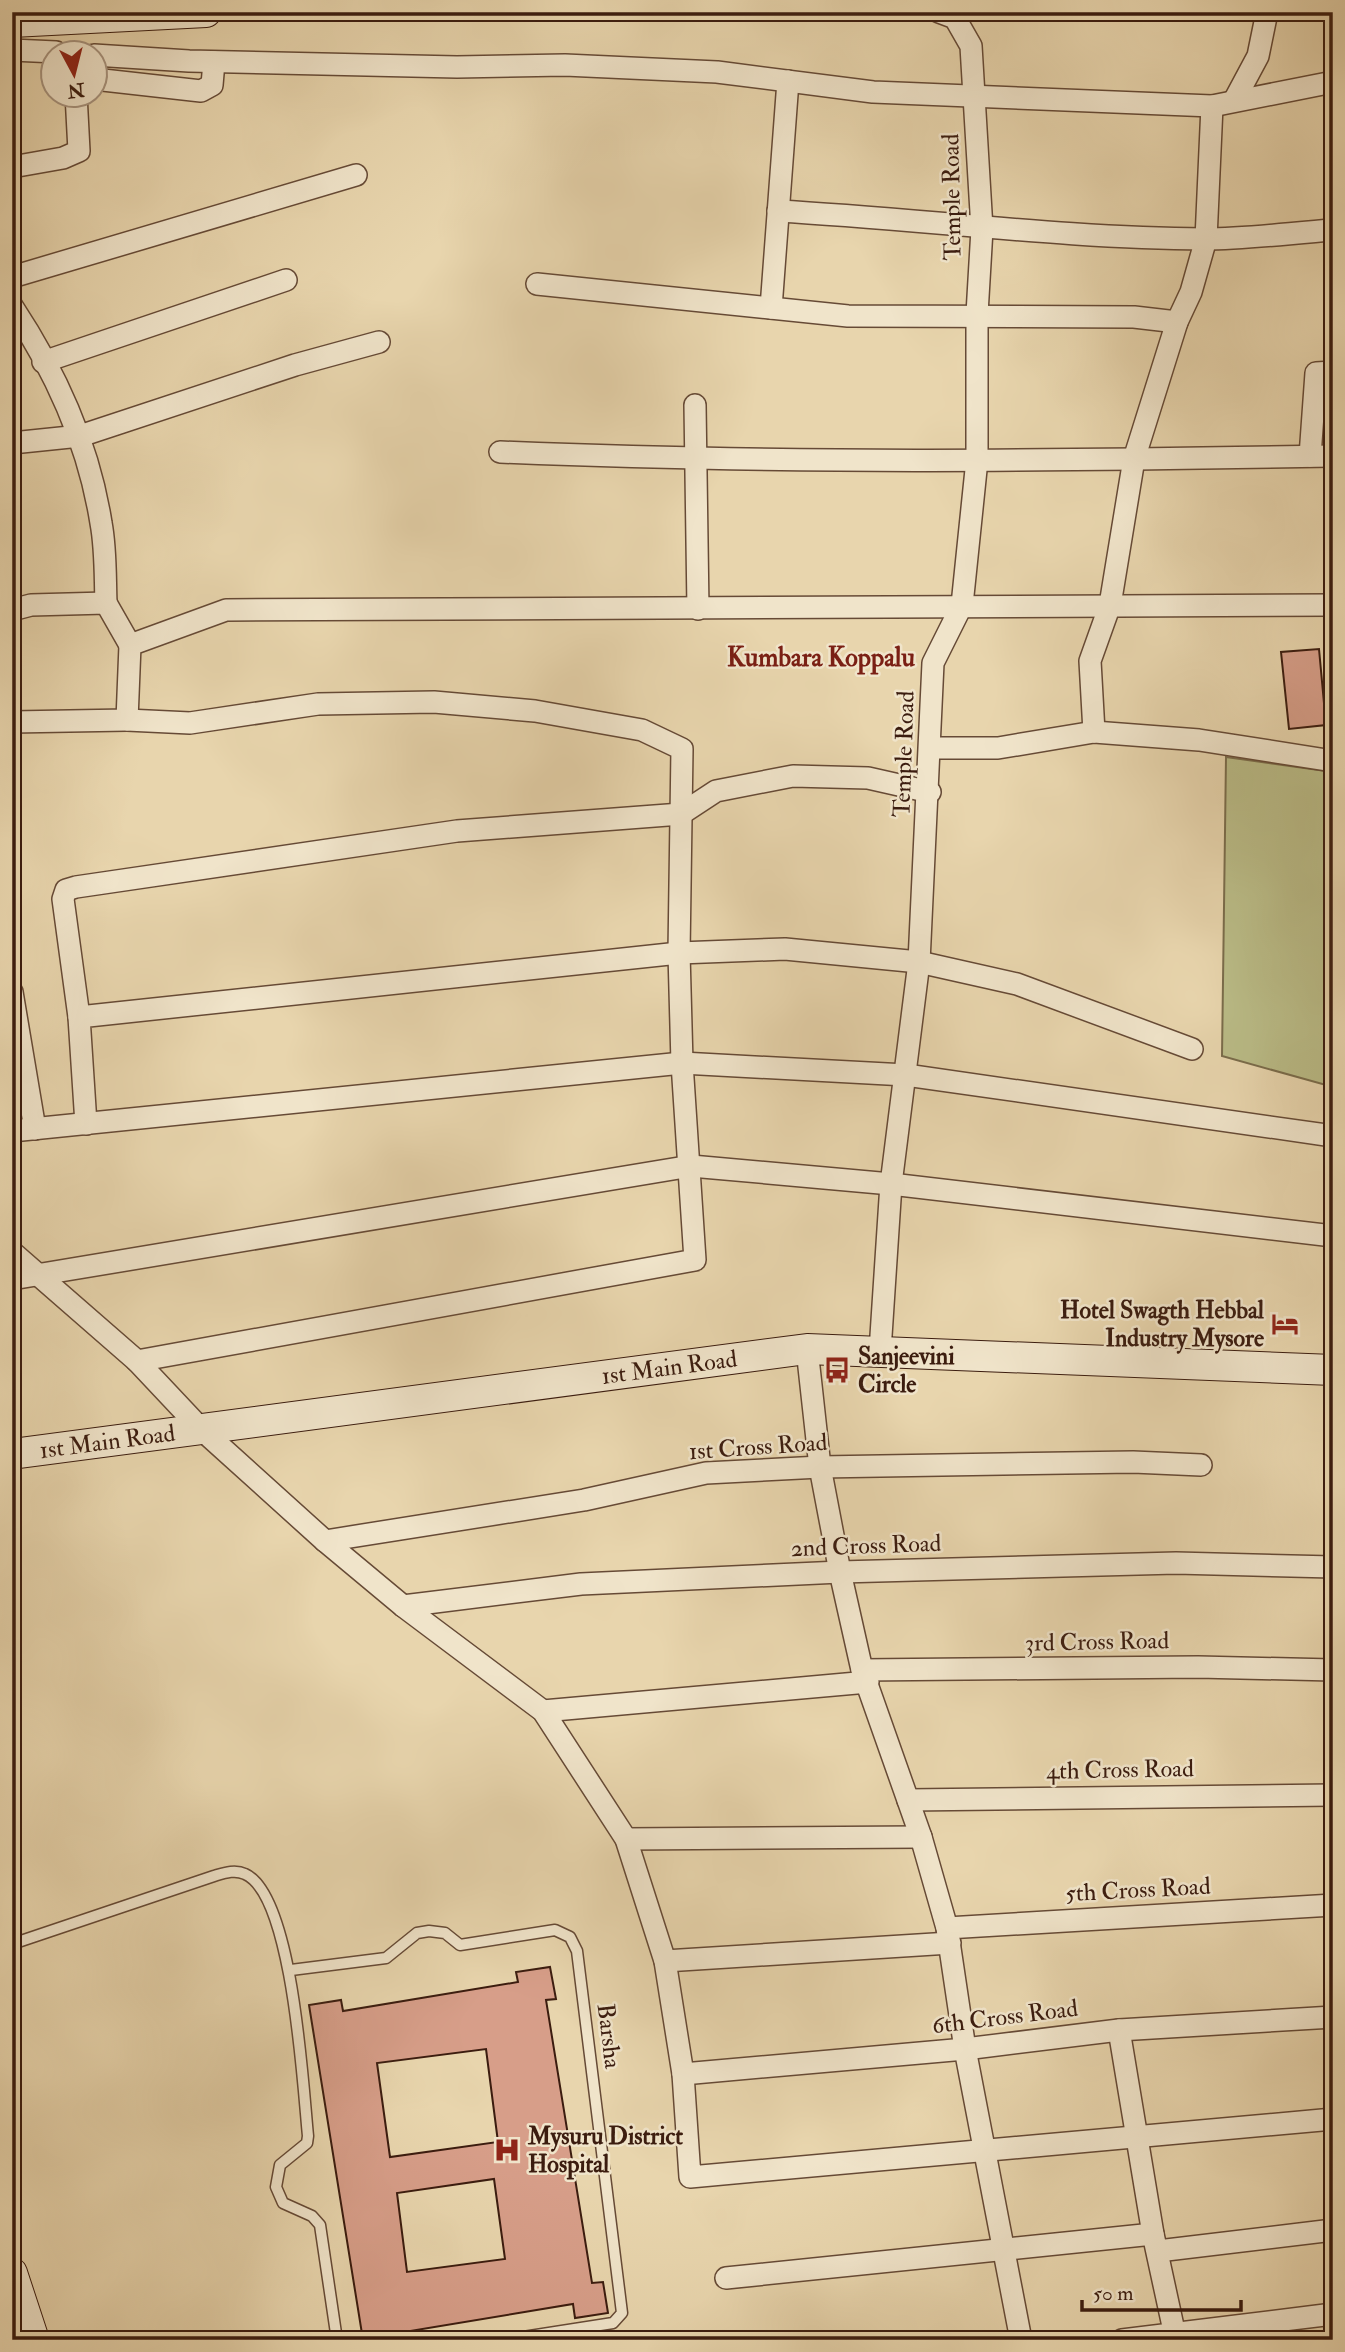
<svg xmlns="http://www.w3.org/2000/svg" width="1345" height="2352" font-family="'IM FELL Double Pica',serif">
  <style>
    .green { fill: #babc87; stroke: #7a6c4b; stroke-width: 2 }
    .building { fill: #d79e89; stroke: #3b1c0f; stroke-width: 2; fill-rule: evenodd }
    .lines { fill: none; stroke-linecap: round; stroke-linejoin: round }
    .lane-casing { stroke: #664a36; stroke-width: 13 }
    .street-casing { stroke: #664a36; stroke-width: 24 }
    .secondary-casing { stroke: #3b1c0f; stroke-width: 32 }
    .lane { stroke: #f0e4ca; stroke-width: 10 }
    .street { stroke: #f0e4ca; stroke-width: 21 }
    .secondary { stroke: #f0e4ca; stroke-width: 30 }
    .labels { text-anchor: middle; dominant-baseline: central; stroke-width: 5; stroke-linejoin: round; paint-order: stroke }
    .street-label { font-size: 24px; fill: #3b1c0f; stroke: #f0e4ca }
    .poi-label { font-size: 24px; font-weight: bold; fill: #3b1c0f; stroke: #f0e4ca; text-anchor: start }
    .neighbourhood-label { font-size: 26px; font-weight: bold; fill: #7a1f14; stroke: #f0e4ca }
  </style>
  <rect width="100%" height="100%" fill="#e8d5ad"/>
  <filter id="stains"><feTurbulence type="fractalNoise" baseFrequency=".00286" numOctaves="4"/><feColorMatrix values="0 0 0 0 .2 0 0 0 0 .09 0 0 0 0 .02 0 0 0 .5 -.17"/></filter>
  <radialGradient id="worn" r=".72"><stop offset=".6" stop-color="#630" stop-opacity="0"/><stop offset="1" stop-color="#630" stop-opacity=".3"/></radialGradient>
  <path class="green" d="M 1226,757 L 1333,772 L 1333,1087 L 1222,1056 Z"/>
  <g class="building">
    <path d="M 1319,649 L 1326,725 L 1289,729 L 1281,652 Z"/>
    <path d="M 550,1967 L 556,1999 L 546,2000 L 592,2283 L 603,2282 L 608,2313 L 575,2318 L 573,2304 L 404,2332 L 406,2340 L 363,2340 L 309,2005 L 341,2000 L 343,2011 L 518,1982 L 516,1972 ZM 486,2049 L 498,2142 L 390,2157 L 377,2063 ZM 494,2179 L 505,2259 L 407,2272 L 397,2193 Z"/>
  </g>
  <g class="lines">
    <g class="lane-casing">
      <g id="lane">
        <path d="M 12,1944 L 214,1876 C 224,1873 235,1869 245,1874 C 293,1895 303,2087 308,2136 L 307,2143 L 280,2165 L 276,2187 L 283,2203 L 312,2216 L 320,2225 L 337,2340"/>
        <path d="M 291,1970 L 386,1958 L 417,1933 L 429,1931 L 445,1933 L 460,1945 L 555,1930 L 570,1937 L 577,1951 L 622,2313 L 613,2323 L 503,2340"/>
      </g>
    </g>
    <g class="street-casing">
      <g id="street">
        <path d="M 12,50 L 56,52"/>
        <path d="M 94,55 L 189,61 L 457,67 L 565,65 L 717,72 L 873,92 L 1212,106 L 1333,82"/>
        <path d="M 94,79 L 201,91 L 212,85 L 214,62"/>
        <path d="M 1235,99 L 1258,56 L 1267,12"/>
        <path d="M 12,167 L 63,158 L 79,151 L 76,94"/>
        <path d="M 778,211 C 921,219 1062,238 1205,239 C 1247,239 1290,233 1333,230"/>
        <path d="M 12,277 L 356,175"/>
        <path d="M 537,284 L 848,316 L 1134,317 L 1177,322"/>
        <path d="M 12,306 C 55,371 89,446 101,523 C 106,549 105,577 106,603"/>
        <path d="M 771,308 L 788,81"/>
        <path d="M 43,362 L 286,280"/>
        <path d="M 695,405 L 698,609"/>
        <path d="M 12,443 L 80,436 L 295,365 L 379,342"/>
        <path d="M 500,452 C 777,464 1056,461 1333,456"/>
        <path d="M 1310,456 L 1316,373 L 1333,372"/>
        <path d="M 12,610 L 31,605 L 106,603 L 130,645"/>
        <path d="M 127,720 L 190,723 L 318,704 L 434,702 L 535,711 L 642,730 L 682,749 L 679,953 L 682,1063 L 695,1260 L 137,1361"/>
        <path d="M 12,722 L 127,720 L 130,645 L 226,610 L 1333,605"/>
        <path d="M 1094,732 L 1090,661 L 1110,605 L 1134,459 L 1177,322 L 1191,292 L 1206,239 L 1212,106"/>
        <path d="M 931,748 L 998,748 L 1094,732 L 1199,740 L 1333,761"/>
        <path d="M 12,992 L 35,1129"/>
        <path d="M 79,1017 L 63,899 L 66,890 L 76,887 L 457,831 L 681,814 L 716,791 L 793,776 L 868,778 L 930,792"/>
        <path d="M 86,1124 L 79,1017 L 679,953 L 785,949 L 919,962 L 1017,984 L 1192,1049"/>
        <path d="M 12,1131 L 682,1063 L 906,1075 L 1333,1136"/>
        <path d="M 12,1252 L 137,1361 L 201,1429 L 325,1541 L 403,1606 L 543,1711 L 626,1839 L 665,1961 L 683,2074 L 690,2177 L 1333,2119"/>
        <path d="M 12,1279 L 691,1166 L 891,1184 L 1333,1236"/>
        <path d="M 807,1349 L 820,1467 L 840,1572 L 862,1670 L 921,1837 L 947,1928 L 965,2049 L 1021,2340"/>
        <path d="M 880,1351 L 891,1184 L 919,962 L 933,663 L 962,605 L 977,460 L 977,314 L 982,229 L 971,46 L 955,18 L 939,12"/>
        <path d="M 325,1541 L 584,1500 L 706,1473 L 820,1467 L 1133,1462 L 1201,1465"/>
        <path d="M 403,1606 L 581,1584 L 840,1572 L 1176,1563 L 1333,1567"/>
        <path d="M 862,1670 L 1198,1667 L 1333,1670"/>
        <path d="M 543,1711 L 868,1682"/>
        <path d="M 908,1800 L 1333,1795"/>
        <path d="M 626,1839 L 921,1837"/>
        <path d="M 947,1928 L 1333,1905"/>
        <path d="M 665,1961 L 950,1943"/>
        <path d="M 1119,2030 L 1153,2234 L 1176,2340"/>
        <path d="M 683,2074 L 965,2049 L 1119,2030 L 1333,2017"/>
        <path d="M 1158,2251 L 1333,2230"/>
        <path d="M 726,2278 L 1153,2234"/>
        <path d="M 1122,2340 L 1333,2314"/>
      </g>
    </g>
    <g class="secondary-casing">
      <g id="secondary">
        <path d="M 12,22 L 206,12"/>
        <path id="s1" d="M 12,1454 L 807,1349 L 1333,1370"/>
        <path d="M 12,2273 L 34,2340"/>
      </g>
    </g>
    <use href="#lane" class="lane"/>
    <use href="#street" class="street"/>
    <use href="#secondary" class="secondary"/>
  </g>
  <defs>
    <g id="hotel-bare" transform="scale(2.1)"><path d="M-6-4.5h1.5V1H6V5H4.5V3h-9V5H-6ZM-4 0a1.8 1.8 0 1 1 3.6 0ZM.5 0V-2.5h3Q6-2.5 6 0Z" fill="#8f2418" stroke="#f0e4ca" stroke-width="2.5" paint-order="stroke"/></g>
    <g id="bus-bare" transform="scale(2.1)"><path d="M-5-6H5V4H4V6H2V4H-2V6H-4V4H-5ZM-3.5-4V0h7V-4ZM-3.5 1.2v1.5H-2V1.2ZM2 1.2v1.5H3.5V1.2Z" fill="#8f2418" stroke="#f0e4ca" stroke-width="2.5" paint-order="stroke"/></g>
    <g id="hospital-bare" transform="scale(2.1)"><path d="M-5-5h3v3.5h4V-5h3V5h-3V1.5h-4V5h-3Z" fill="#8f2418" stroke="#f0e4ca" stroke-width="2.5" paint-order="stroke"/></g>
  </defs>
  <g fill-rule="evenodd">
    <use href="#hotel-bare" x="1285" y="1324"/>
    <use href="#bus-bare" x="837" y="1370"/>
    <use href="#hospital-bare" x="507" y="2150"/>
  </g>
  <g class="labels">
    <g class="street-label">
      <text transform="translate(952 197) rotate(-91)">Temple Road</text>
      <text transform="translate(904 754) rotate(-88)">Temple Road</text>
      <text stroke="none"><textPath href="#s1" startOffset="663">1st Main Road</textPath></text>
      <text stroke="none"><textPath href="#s1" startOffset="96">1st Main Road</textPath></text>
      <text transform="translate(758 1447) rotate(-4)">1st Cross Road</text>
      <text transform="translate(866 1546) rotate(-2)">2nd Cross Road</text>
      <text transform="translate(1097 1642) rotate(-1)">3rd Cross Road</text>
      <text transform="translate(1120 1770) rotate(-1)">4th Cross Road</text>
      <text transform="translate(1138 1890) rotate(-3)">5th Cross Road</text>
      <text transform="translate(1005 2017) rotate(-7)">6th Cross Road</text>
      <text transform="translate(609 2036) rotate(83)">Barsha</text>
    </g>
    <g class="poi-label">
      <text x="1264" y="1310" text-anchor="end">Hotel Swagth Hebbal<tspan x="1264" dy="28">Industry Mysore</tspan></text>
      <text x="858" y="1356">Sanjeevini<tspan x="858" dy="28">Circle</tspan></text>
      <text x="528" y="2136">Mysuru District<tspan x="528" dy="28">Hospital</tspan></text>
    </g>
    <g class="neighbourhood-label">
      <text x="821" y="658">Kumbara Koppalu</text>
    </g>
  </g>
  <rect width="1345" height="2352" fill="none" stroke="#e8d5ad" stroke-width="42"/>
  <rect x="14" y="14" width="1317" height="2324" fill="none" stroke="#3b1c0f" stroke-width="3.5"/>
  <rect x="21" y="21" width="1303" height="2310" fill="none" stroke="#3b1c0f" stroke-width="2"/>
  <g transform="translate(74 74) rotate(173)"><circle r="33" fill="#f0e4ca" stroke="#a8947f" stroke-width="2"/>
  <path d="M0-5L12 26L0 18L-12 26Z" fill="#8f2418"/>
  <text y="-10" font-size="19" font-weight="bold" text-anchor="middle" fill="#3b1c0f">N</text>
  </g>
  <path d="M1082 2300v10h159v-10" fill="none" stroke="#3b1c0f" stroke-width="3.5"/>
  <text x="1093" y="2300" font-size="21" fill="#3b1c0f" stroke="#f0e4ca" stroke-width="5" paint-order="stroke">50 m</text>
  <rect width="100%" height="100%" filter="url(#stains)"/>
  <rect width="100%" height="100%" fill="url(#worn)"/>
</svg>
